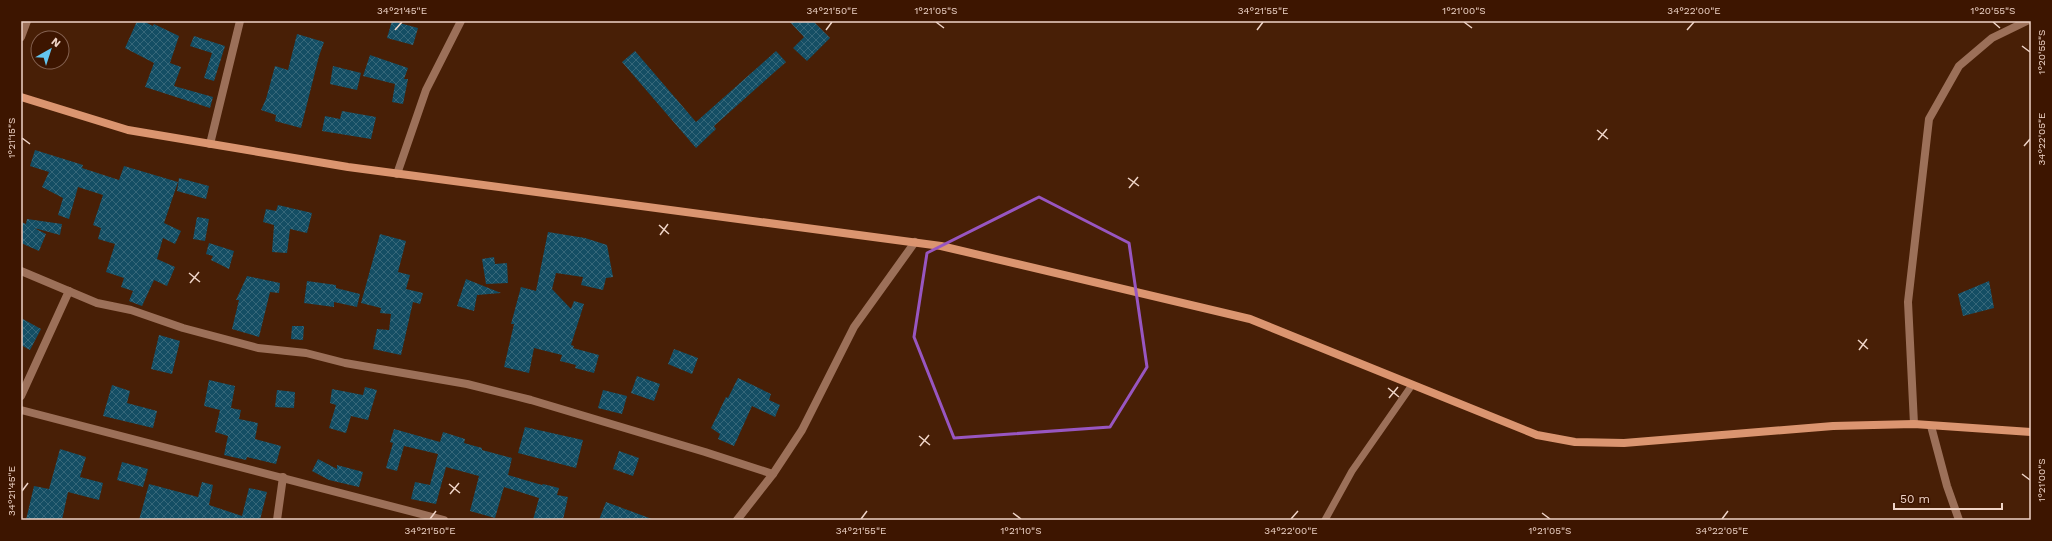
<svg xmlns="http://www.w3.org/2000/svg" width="2052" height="541" font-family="'Work Sans',sans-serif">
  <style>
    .building { fill: url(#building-cross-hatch) }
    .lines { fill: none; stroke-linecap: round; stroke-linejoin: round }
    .lane { stroke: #9c7059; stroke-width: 7 }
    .street { stroke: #9c7059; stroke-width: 8 }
    .secondary { stroke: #db9570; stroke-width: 8 }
    .marked { fill: none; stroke: #9856c1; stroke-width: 3; stroke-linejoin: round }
    .ticks { fill: none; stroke: #efd4c7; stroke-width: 1.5 }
    .neatline { fill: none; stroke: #efd4c7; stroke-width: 1.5 }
    .ticks-label { font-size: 10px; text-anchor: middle; fill: #efd4c7 }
  </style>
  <defs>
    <pattern id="building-cross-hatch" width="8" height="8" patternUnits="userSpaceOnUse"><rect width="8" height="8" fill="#144e64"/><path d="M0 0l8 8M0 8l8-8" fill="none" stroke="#366779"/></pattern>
  </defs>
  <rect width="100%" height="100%" fill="#481f06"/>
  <g class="building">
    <path d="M 137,21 L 143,21 L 153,26 L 154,24 L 179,36 L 170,63 L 181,67 L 174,86 L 213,97 L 210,108 L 145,87 L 154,63 L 125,48 Z"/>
    <path d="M 392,21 L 418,28 L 413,45 L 387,38 Z"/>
    <path d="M 789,21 L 813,21 L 830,38 L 807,61 L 793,48 L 804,37 Z"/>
    <path d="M 297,34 L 324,42 L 319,56 L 301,128 L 275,121 L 276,115 L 261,110 L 266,99 L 275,66 L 288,70 Z"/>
    <path d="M 194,36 L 225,46 L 214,81 L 204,78 L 212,53 L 190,46 Z"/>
    <path d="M 635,51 L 696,122 L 776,51 L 786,62 L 714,126 L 716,129 L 696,148 L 622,62 Z"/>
    <path d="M 370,55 L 408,68 L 404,79 L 408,79 L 403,104 L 392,102 L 395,84 L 363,76 Z"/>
    <path d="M 333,66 L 361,73 L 357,90 L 330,84 Z"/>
    <path d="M 342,111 L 376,117 L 371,139 L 322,131 L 325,116 L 340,119 Z"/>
    <path d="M 35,150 L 83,165 L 82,168 L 119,180 L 124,166 L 178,182 L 164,223 L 181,231 L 175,244 L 163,238 L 157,259 L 175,267 L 167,286 L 154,280 L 142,306 L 129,301 L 133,291 L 121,287 L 124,278 L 106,272 L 115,244 L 98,239 L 101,228 L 93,225 L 103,195 L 78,187 L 69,219 L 58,215 L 63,198 L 42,187 L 49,172 L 30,166 Z"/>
    <path d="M 179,178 L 209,186 L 206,199 L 177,191 Z"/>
    <path d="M 278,205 L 312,213 L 307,233 L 290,229 L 287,253 L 272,252 L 274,225 L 263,222 L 266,209 L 276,211 Z"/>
    <path d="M 197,217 L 209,219 L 205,241 L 193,239 Z"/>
    <path d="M 27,219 L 62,224 L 60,235 L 34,228 L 46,234 L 39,251 L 21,243 L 21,222 L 26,224 Z"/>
    <path d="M 548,232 L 585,238 L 607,245 L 613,277 L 606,278 L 603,290 L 581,285 L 583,277 L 556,273 L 552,289 L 571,309 L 574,301 L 584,304 L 571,345 L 574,346 L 573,348 L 599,355 L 594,373 L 575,368 L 576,365 L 560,361 L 562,355 L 534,348 L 529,373 L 504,367 L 514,324 L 511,324 L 521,287 L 536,291 Z"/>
    <path d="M 380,234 L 406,241 L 398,272 L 410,275 L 406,289 L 423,293 L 420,304 L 413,302 L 401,355 L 373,349 L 377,329 L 389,330 L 391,314 L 380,313 L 381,308 L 361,303 Z"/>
    <path d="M 209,243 L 234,251 L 229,269 L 211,260 L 213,256 L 206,254 Z"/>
    <path d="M 494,257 L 495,264 L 507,263 L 508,283 L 486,284 L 482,259 Z"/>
    <path d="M 247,276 L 280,283 L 279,293 L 270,292 L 259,337 L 232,329 L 239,300 L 236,300 Z"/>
    <path d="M 466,279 L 501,293 L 477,295 L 474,311 L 457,306 Z"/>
    <path d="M 307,281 L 336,285 L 336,288 L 360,294 L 357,307 L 334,302 L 334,307 L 304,303 Z"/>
    <path d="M 1989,281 L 1994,308 L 1963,316 L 1958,294 Z"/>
    <path d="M 21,318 L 41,329 L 30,350 L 21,345 Z"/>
    <path d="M 292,326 L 304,326 L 303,340 L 291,339 Z"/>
    <path d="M 159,335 L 180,341 L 172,374 L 151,369 Z"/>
    <path d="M 674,349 L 698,358 L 692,374 L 668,364 Z"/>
    <path d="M 637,376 L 660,384 L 654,401 L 631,393 Z"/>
    <path d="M 738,378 L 771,394 L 769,400 L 780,405 L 775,417 L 752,406 L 734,446 L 718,439 L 720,434 L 711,428 L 726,397 L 728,398 Z"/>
    <path d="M 209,380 L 235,386 L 231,408 L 241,410 L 239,419 L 258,423 L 255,439 L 281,446 L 276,464 L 247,457 L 246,460 L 224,455 L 228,436 L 215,432 L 220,410 L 204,406 Z"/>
    <path d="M 112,385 L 130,391 L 127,403 L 157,411 L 153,428 L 103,416 Z"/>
    <path d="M 365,387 L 377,390 L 368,420 L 351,416 L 346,433 L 329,428 L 336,405 L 330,403 L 332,389 L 363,395 Z"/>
    <path d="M 277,390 L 295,392 L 294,408 L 275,407 Z"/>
    <path d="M 603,390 L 627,396 L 622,414 L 598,408 Z"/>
    <path d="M 525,427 L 583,440 L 576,468 L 518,453 Z"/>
    <path d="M 394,429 L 440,442 L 443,432 L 465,439 L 464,443 L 482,448 L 482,450 L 512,458 L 508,475 L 542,485 L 543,484 L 559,488 L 557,495 L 568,497 L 563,520 L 533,520 L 539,498 L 504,487 L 495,518 L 470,511 L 479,476 L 446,467 L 436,504 L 411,499 L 415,482 L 430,485 L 438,454 L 404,446 L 397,471 L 386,468 L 393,443 L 390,442 Z"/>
    <path d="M 60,449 L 86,457 L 80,477 L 103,483 L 99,500 L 68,492 L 62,520 L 26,520 L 34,486 L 49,489 Z"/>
    <path d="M 619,451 L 639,458 L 633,476 L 613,469 Z"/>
    <path d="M 318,459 L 337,469 L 337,465 L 363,472 L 359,487 L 329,480 L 312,471 Z"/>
    <path d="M 122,462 L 148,469 L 143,487 L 117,480 Z"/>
    <path d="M 202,482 L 213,485 L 209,505 L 242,516 L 249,488 L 267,492 L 260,520 L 139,520 L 149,484 L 198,497 Z"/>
    <path d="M 606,502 L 652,519 L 652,520 L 599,520 Z"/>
  </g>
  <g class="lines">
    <path class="lane" d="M 1325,520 L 1352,471 L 1412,385"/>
    <g class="street">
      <path d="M 21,37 L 27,21"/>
      <path d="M 210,144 L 240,21"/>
      <path d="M 397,174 L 426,90 L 461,21"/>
      <path d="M 21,271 L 97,303 L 131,310 L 183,328 L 258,348 L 306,353 L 345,363 L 467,384 L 531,400 L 705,452 L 773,474"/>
      <path d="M 21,396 L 69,291"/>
      <path d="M 21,410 L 444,520"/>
      <path d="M 1914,424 L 1908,302 L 1929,119 L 1959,66 L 1992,38 L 2027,21"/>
      <path d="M 1931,426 L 1947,486 L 1959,520"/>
      <path d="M 277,520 L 283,477"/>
      <path d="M 737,520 L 773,474 L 802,430 L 854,327 L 915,242"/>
    </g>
    <path class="secondary" d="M 21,97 L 128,130 L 348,167 L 941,246 L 1250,319 L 1537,435 L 1575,442 L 1624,443 L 1833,426 L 1914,424 L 2031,432"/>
  </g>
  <path class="marked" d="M 1039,197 L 1129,243 L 1147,367 L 1110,427 L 954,438 L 914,337 L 927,253 Z"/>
  <path class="ticks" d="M 936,22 L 944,28M 1464,22 L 1472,28M 1993,22 L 2000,28M 395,30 L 402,22M 826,30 L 832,22M 1257,30 L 1263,22M 1687,30 L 1694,22M 2022,46 L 2030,52M 1597,130 L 1608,139M 22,138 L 30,144M 1598,140 L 1607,129M 2024,146 L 2030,139M 1128,178 L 1139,186M 1129,188 L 1138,177M 659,225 L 669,234M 660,235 L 668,224M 189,273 L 200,282M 190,283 L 199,272M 1858,340 L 1868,349M 1859,350 L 1867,339M 1388,388 L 1399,397M 1389,398 L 1398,387M 919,436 L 930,445M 920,446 L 929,435M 2022,474 L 2030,480M 449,484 L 460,493M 22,491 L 28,483M 450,494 L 459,483M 1013,513 L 1021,519M 1542,513 L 1550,519M 430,519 L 436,511M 861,519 L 867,511M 1291,519 L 1298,511M 1722,519 L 1728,511"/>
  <rect width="2052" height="541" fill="none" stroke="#3d1500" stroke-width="44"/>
  <g transform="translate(50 50) rotate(39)"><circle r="19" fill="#3d1500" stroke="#846150"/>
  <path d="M0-3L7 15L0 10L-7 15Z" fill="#64c5ee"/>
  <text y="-6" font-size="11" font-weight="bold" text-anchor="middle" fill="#efd4c7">N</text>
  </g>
  <path d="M1894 503v6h108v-6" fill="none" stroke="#efd4c7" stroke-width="2"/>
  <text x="1900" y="503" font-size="12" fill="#efd4c7" stroke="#3d1500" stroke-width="3" paint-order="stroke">50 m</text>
  <rect x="22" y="22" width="2008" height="497" class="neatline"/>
  <g class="ticks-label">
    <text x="402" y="14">34°21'45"E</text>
    <text x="832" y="14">34°21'50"E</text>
    <text x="936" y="14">1°21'05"S</text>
    <text x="1263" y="14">34°21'55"E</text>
    <text x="1464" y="14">1°21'00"S</text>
    <text x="1694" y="14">34°22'00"E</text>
    <text x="1993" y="14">1°20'55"S</text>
    <text transform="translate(2041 52) rotate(-90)" y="4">1°20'55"S</text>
    <text transform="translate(11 138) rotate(-90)" y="4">1°21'15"S</text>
    <text transform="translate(2041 139) rotate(-90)" y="4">34°22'05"E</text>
    <text transform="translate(2041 480) rotate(-90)" y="4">1°21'00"S</text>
    <text transform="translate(11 491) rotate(-90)" y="4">34°21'45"E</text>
    <text x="430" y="534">34°21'50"E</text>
    <text x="861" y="534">34°21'55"E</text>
    <text x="1021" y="534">1°21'10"S</text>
    <text x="1291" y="534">34°22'00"E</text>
    <text x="1550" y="534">1°21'05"S</text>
    <text x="1722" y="534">34°22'05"E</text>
  </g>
</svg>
